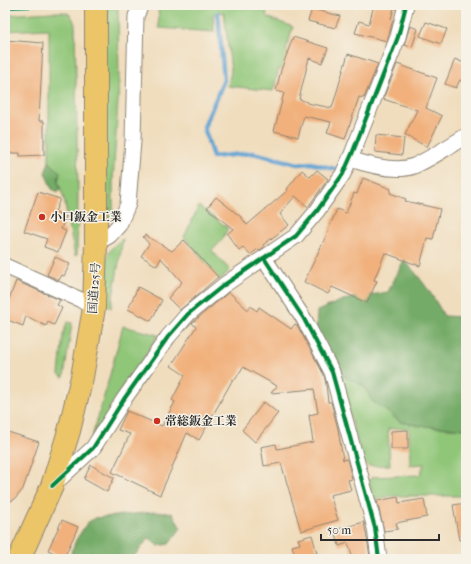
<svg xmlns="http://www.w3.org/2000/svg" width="471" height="564" font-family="'IM FELL French Canon','Noto Serif JP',serif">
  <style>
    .green { fill: #90c678; stroke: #5e7852 }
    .forest { fill: #74ab68; stroke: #506b4a }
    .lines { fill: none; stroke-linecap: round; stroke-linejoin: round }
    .stream { stroke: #5da0d1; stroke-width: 4.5 }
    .building { fill: #f1b07b }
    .minor-casing { stroke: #8e8474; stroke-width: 17 }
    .trunk-casing { stroke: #8e8474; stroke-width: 24 }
    .minor { stroke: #fff; stroke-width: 15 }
    .trunk { stroke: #ecc569; stroke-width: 22 }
    .cycleway-casing { stroke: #f7f3e8; stroke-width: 6 }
    .cycleway { stroke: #00873e; stroke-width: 4 }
    .poi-dot { fill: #c8321e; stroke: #f7f3e8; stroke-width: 1.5 }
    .labels { text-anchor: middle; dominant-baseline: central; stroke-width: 3; stroke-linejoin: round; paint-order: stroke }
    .poi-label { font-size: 12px; font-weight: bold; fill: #2b2b2b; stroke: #f7f3e8; text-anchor: start }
    .street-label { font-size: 12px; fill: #2b2b2b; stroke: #f7f3e8 }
  </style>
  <rect width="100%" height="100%" fill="#f7f3e8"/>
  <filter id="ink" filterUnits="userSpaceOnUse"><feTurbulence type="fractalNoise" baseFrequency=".025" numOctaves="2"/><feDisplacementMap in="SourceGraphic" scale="8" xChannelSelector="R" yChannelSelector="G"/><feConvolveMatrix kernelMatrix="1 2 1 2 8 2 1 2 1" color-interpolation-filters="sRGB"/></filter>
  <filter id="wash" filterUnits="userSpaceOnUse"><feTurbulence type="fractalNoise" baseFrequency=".012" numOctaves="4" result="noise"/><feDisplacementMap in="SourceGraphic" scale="16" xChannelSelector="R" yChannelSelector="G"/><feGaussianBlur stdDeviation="0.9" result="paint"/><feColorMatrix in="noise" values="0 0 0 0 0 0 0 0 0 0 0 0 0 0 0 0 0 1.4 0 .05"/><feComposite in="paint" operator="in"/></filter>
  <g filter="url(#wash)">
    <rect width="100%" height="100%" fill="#f0ddbd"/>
    <g class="green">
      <path d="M 103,5 L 118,5 L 119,85 L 113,182 L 113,213 L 112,218 L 107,219 L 102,214 Z"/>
      <path d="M 158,5 L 268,5 L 266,6 L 267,17 L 293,27 L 286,51 L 290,53 L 284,70 L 279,69 L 273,91 L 228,86 L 231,71 L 224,12 L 213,14 L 214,32 L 159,28 Z"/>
      <path d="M 52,12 C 65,12 71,10 75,25 L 78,193 L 77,255 L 75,256 L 64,199 L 58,181 L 60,172 L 49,162 L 49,29 L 5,31 L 5,15 Z"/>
      <path d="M 199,206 L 228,228 L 222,240 L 212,251 L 230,270 L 220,280 L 184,237 Z"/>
      <path d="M 123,239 L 111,308 L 104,303 C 104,279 98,253 123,239 Z"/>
      <path d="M 67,322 L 72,323 L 64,377 L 62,377 L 59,374 L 63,335 Z"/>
      <path d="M 123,326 L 158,335 L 89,447 L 105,393 Z"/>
      <path d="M 339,374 L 363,385 L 373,402 L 384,409 L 400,422 L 422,426 L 466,429 L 466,496 L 391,496 L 373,500 L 368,481 L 372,477 L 420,475 L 424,464 L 410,465 L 409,428 L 388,429 L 390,465 L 368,466 L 362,460 Z"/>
    </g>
    <g class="forest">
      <path d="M 49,162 L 60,172 L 58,181 L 60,188 L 58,192 L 52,189 L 45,173 Z"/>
      <path d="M 404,260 C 420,277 433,295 444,316 L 466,317 L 466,429 L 422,426 L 400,422 L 384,409 L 373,402 L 363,385 L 339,374 L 316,329 L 317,311 L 343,300 L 388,292 Z"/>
      <path d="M 154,512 L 172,513 L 181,528 L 169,544 L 158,546 L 149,538 L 132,559 L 86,559 L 81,557 L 79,559 L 69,559 L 76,540 L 87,523 L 95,518 Z"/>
    </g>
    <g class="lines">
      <path class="stream" d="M 218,13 L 224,80 L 204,127 L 213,157 L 253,153 L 298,164 L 311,163 L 335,169"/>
    </g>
    <g id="blocks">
      <g class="building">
        <path d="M 374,5 L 395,5 L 391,19 L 393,20 L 387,41 L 355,33 L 359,21 L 369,24 Z"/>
        <path d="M 312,9 L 340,16 L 335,28 L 308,21 Z"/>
        <path d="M 426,22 L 447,29 L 441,44 L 420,36 Z"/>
        <path d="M 410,26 L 418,29 L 412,47 L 404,45 Z"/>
        <path d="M 293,37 L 328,48 L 322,63 L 309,58 L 299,99 L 307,102 L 307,103 L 332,108 L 348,54 L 378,64 L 364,98 L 359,97 L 345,139 L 327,133 L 331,122 L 304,116 L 298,137 L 274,131 L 284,93 L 276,91 L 281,70 Z"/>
        <path d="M 5,40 L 43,43 L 39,121 L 44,121 L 44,155 L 20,156 L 20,153 L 5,153 Z"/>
        <path d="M 455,59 L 466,64 L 466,82 L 460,80 L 456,88 L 445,84 Z"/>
        <path d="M 397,64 L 437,78 L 426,108 L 442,116 L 427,147 L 405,135 L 417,110 L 383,99 Z"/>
        <path d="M 376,135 L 404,138 L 402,155 L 375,152 Z"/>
        <path d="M 302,170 L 310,177 L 317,170 L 328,179 L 308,207 L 295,196 L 280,214 L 289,225 L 263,245 L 264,247 L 260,250 L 258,249 L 250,255 L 243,247 L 239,250 L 227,234 L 233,229 L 207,208 L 216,197 L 241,217 L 247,225 L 288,190 L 287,189 Z"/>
        <path d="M 363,178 L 391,189 L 390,193 L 406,199 L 405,201 L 440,209 L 433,239 L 427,238 L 420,266 L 385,253 L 374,280 L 377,281 L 367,303 L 332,287 L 328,294 L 304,282 L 329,230 L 328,230 L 337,209 L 346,213 L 354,193 L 357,194 Z"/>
        <path d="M 38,192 L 60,199 L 55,212 L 66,216 L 61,229 L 66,231 L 58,252 L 44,247 L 47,239 L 24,231 Z"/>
        <path d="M 145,235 L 172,251 L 184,240 L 218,277 L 180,310 L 168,298 L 182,282 L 161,258 L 157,266 L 141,256 L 149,244 L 143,237 Z"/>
        <path d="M 55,257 L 70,264 L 64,276 L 62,275 L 59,280 L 47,275 Z"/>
        <path d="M 16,281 L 60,300 L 57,305 L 62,308 L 54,325 L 48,322 L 46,326 L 26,316 L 23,326 L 5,319 L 5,310 Z"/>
        <path d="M 138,287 L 162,300 L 151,321 L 128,309 Z"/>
        <path d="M 229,292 L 248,310 L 250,306 L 257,311 L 259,307 L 291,329 L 295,324 L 297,325 L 324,375 L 326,384 L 328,402 L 331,402 L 338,429 L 343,460 L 347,459 L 352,479 L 348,480 L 351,490 L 330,495 L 338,520 L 301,531 L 281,463 L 264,466 L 261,447 L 276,444 L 277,449 L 313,442 L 309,415 L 318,413 L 314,389 L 271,393 L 277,386 L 243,367 L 235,380 L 233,379 L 199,440 L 187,433 L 160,495 L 112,472 L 130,434 L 118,430 L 127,411 L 162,426 L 175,402 L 172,400 L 185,375 L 171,366 L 196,327 L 192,323 Z"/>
        <path d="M 264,402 L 278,413 L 255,442 L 242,430 Z"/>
        <path d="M 408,430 L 408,449 L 391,449 L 391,431 Z"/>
        <path d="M 5,431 L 39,442 L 23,489 L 15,499 L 5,504 Z"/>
        <path d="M 91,465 L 114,478 L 107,492 L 84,479 Z"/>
        <path d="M 398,497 L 399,503 L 424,499 L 427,517 L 396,523 L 398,529 L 384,531 L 377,501 Z"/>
        <path d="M 466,503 L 466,539 L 459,540 L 453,505 Z"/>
        <path d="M 62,520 L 78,527 L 64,558 L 48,550 Z"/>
        <path d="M 364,522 L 370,556 L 360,559 L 353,559 L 348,543 L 339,546 L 335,530 Z"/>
        <path d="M 312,535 L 317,553 L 296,559 L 292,546 L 300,544 L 298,539 Z"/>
      </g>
    </g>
  </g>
  <g filter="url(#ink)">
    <use href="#blocks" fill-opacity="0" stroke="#8e8474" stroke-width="1"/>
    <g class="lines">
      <g class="minor-casing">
        <g id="minor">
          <path d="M 350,159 C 368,165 396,173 414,166 C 432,158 449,146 466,136"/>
          <path d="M 96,243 L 109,236 L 119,225 L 128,204 L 133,141 L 136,16 L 141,5"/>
          <path d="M 264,258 L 304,319 L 332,372 L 375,528 L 379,559"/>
          <path d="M 5,266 L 81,300 L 94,308"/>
          <path d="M 53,485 L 93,448 L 124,399 L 168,337 L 188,314 L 224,285 L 296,236 L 317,211 L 343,174 L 352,154 L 398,37 L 406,5"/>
        </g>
      </g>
      <g class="trunk-casing">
        <path id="trunk" d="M 19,559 L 52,486 L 69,431 L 82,377 L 94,308 L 96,243 L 96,5"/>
      </g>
      <use href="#minor" class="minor"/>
      <use href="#trunk" class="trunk"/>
      <g class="cycleway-casing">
        <g id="cycleway">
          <path d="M 5,7 L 74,5"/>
          <path d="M 264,258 L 304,319 L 332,372 L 375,528 L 379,559"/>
          <path d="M 52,486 L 93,448 L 124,399 L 168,337 L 188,314 L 224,285 L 296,236 L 317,211 L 343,174 L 352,154 L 398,37 L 406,5"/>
        </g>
      </g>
      <use href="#cycleway" class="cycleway"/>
    </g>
  </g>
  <g class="poi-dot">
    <circle cx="42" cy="217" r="4"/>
    <circle cx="157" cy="421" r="4"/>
  </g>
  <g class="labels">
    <g class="poi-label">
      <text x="50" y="217">小口鈑金工業</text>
      <text x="165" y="421">常総鈑金工業</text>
    </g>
    <g class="street-label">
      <text transform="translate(94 288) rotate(-86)">国道125号</text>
    </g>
  </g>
  <rect width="471" height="564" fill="none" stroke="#f7f3e8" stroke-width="20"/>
  <path d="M321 534v6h118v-6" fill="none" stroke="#2b2b2b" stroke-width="2"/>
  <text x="327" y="534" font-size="12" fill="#2b2b2b" stroke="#f7f3e8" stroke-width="3" paint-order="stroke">50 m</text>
</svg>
